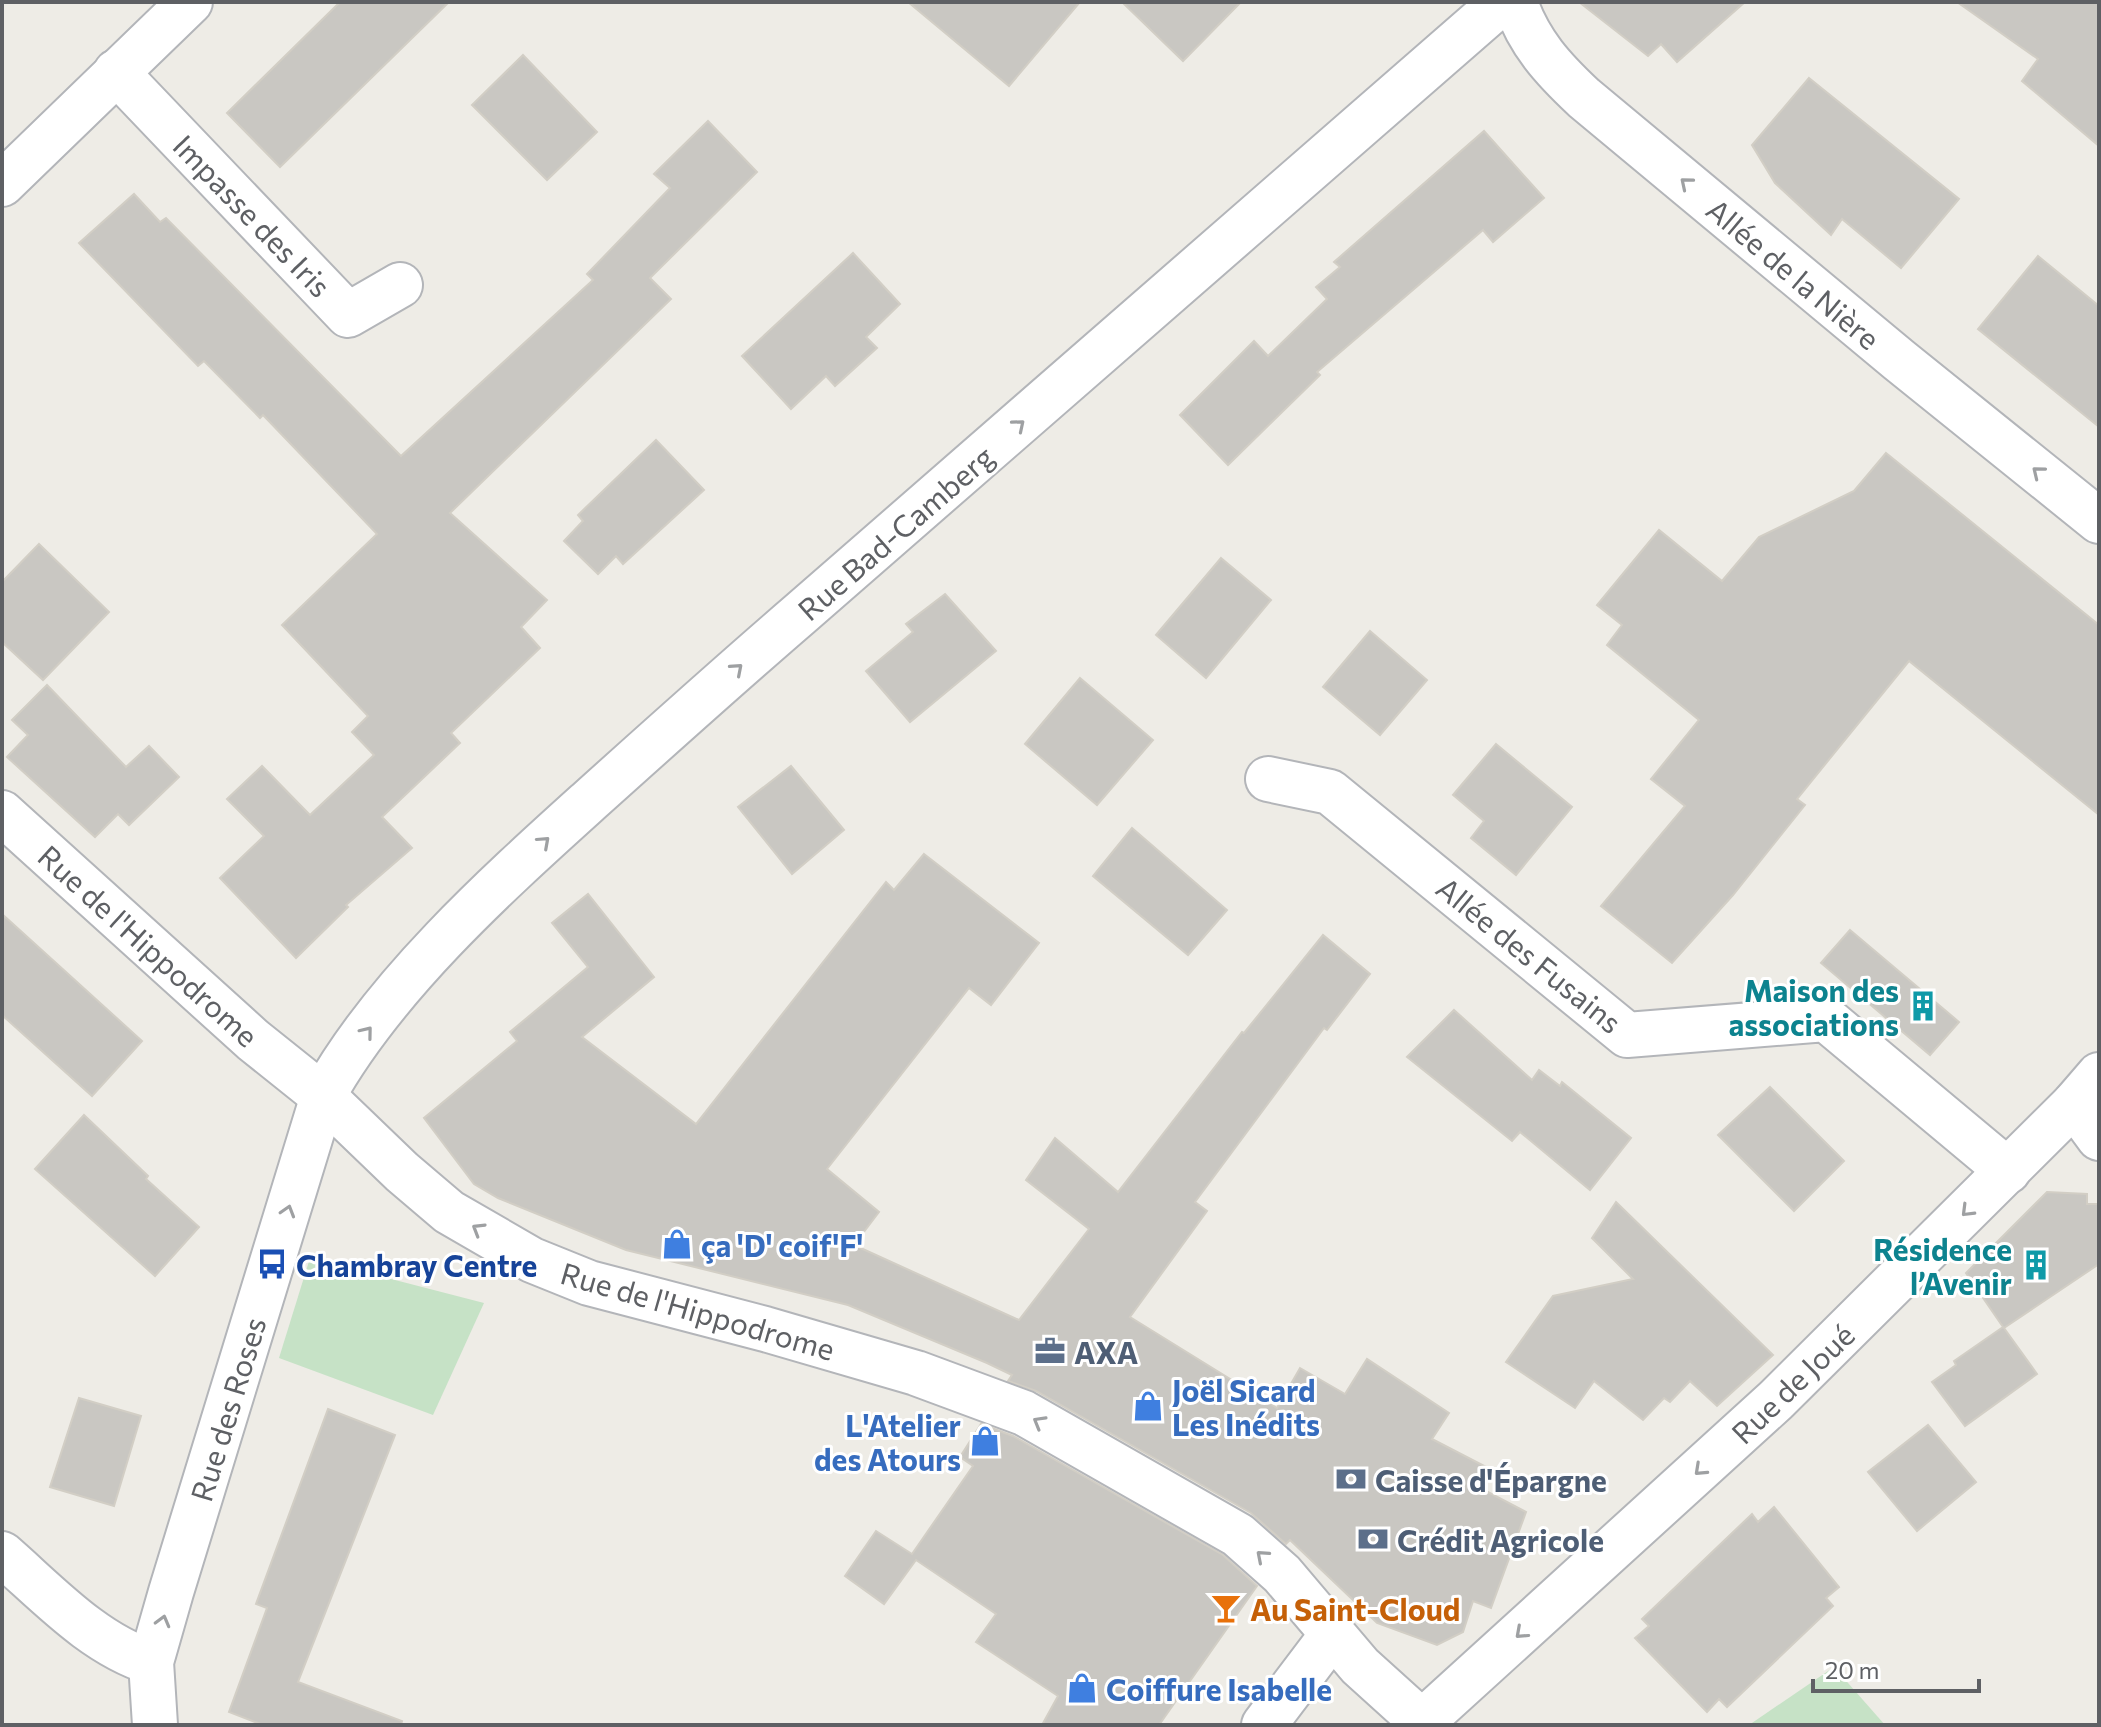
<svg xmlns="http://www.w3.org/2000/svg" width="2101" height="1727" font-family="Commissioner,sans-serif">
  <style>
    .green { fill: #c6e2c6 }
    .building { fill: #c9c7c2; stroke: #d2cec5; stroke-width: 2 }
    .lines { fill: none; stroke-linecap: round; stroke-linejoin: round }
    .minor-casing { stroke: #b3b5b9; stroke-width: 48 }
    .tertiary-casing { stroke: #b3b5b9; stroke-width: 48 }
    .minor { stroke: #fff; stroke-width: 44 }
    .tertiary { stroke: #fff; stroke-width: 44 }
    .oneway { stroke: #9ea0a2 }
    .labels { text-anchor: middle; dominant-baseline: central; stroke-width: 6; stroke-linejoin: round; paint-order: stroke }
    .street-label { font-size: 30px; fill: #5e6064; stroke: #fff }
    .culture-label { font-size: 30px; font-weight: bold; fill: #0d838f; stroke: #fff; text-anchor: end }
    .shop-label { font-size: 30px; font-weight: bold; fill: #366cbe; stroke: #fff; text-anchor: start }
    .transit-label { font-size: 30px; font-weight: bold; fill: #164399; stroke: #fff; text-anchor: start }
    .service-label { font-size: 30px; font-weight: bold; fill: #4e5e75; stroke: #fff; text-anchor: start }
    .food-label { font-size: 30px; font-weight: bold; fill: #c56008; stroke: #fff; text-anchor: start }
  </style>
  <rect width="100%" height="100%" fill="#eeece6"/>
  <g class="green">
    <path d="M 310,1258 L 484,1303 L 433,1415 L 279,1358 Z"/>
    <path d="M 1834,1667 L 1885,1725 L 1749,1725 Z"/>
  </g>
  <g class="building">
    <path d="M 340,2 L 449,2 L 280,167 L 227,113 Z"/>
    <path d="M 908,2 L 1080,2 L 1009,86 Z"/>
    <path d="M 1122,2 L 1241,2 L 1183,61 Z"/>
    <path d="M 1579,2 L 1745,2 L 1677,62 L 1661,44 L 1648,56 Z"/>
    <path d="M 1957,2 L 2099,2 L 2099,146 L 2022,81 L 2038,59 Z"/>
    <path d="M 523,55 L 597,132 L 547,180 L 472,105 Z"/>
    <path d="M 1809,78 L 1959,199 L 1901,268 L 1842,219 L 1831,235 L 1775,183 L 1752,145 Z"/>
    <path d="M 708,121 L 757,172 L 650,278 L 671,299 L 450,513 L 547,600 L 521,627 L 540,648 L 451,733 L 460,743 L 382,817 L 412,848 L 346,905 L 348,907 L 296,958 L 220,878 L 264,836 L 227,799 L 262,766 L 310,815 L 374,755 L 352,732 L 368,716 L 282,625 L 377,534 L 263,415 L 260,418 L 204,361 L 198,366 L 79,243 L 134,194 L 160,222 L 166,218 L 401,456 L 593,280 L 587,274 L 670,188 L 654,174 Z"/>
    <path d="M 1484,131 L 1544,198 L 1493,242 L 1483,230 L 1317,372 L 1320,375 L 1228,465 L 1180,415 L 1254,341 L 1268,356 L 1327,299 L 1316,287 L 1340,267 L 1334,262 Z"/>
    <path d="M 853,253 L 900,304 L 866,337 L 877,348 L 835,386 L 826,376 L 791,409 L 742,356 Z"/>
    <path d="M 2038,256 L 2099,306 L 2099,427 L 1978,329 Z"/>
    <path d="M 656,440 L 704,490 L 623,564 L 616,556 L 598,574 L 564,541 L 583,521 L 578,515 Z"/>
    <path d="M 1886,453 L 2099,625 L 2099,815 L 1909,661 L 1797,799 L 1805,805 L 1733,895 L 1672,963 L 1601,906 L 1685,806 L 1651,779 L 1699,720 L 1607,645 L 1622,625 L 1597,605 L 1659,530 L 1722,581 L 1759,537 L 1854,491 Z"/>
    <path d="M 39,544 L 109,612 L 43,680 L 2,642 L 2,582 Z"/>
    <path d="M 1221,558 L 1271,600 L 1206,678 L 1156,635 Z"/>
    <path d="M 945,594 L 996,651 L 910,722 L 866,671 L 913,632 L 906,624 Z"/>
    <path d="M 1370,631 L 1427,680 L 1380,735 L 1323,687 Z"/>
    <path d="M 1080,678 L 1153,740 L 1097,805 L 1025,744 Z"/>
    <path d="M 47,685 L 126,767 L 149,746 L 179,777 L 129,825 L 118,814 L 95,837 L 7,757 L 28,735 L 12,720 Z"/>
    <path d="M 1496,744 L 1572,807 L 1516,875 L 1471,838 L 1484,821 L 1453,795 Z"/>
    <path d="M 791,766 L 844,830 L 792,874 L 738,807 Z"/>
    <path d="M 1132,828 L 1227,910 L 1188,955 L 1093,876 Z"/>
    <path d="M 924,854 L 1039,943 L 991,1005 L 969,988 L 827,1169 L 879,1212 L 854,1245 L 1019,1320 L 1089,1229 L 1026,1180 L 1055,1138 L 1118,1192 L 1242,1032 L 1244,1033 L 1323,935 L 1370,974 L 1327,1030 L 1324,1028 L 1195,1202 L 1207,1211 L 1130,1317 L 1277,1408 L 1300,1368 L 1345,1394 L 1367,1359 L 1449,1413 L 1432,1439 L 1492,1470 L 1484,1490 L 1526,1512 L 1491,1608 L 1473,1601 L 1463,1632 L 1437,1645 L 1377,1623 L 1290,1540 L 1286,1544 L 1251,1513 L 1036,1391 L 1008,1381 L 1012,1375 L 987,1363 L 848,1305 L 626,1250 L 498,1198 L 474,1184 L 424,1118 L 517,1041 L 510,1032 L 588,967 L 552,923 L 588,894 L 654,977 L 582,1037 L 696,1124 L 886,882 L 894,890 Z"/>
    <path d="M 2,914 L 142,1041 L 92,1096 L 2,1015 Z"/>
    <path d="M 1850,930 L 1959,1022 L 1930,1055 L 1821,963 Z"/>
    <path d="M 1454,1010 L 1532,1080 L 1539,1070 L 1560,1086 L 1562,1082 L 1631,1138 L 1590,1190 L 1520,1132 L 1512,1141 L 1407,1057 Z"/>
    <path d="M 1770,1087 L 1844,1161 L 1794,1211 L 1718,1135 Z"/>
    <path d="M 84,1115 L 148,1176 L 146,1179 L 199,1227 L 155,1276 L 35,1169 Z"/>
    <path d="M 2047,1192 L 2087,1194 L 2087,1204 L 2099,1204 L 2099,1264 L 2004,1328 L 2037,1374 L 1965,1426 L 1932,1382 L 1956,1365 L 1954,1361 L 2003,1327 L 1966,1273 Z"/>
    <path d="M 1616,1202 L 1773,1355 L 1717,1406 L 1690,1381 L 1670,1402 L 1664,1398 L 1643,1420 L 1594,1381 L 1575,1408 L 1506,1362 L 1553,1296 L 1633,1279 L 1592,1238 Z"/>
    <path d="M 79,1398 L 141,1416 L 114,1506 L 50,1487 Z"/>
    <path d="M 328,1409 L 395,1435 L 298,1682 L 402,1721 L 401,1725 L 263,1725 L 229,1712 L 267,1608 L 256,1604 Z"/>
    <path d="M 981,1424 L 1013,1436 L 1223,1555 L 1257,1586 L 1159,1725 L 1042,1725 L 1058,1696 L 976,1642 L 996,1614 L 916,1560 L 884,1604 L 845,1576 L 876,1531 L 912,1554 L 973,1466 L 960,1457 Z"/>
    <path d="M 1928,1425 L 1976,1482 L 1917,1531 L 1868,1472 Z"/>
    <path d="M 1774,1507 L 1839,1587 L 1826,1598 L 1833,1606 L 1727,1707 L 1719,1699 L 1707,1712 L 1635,1638 L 1649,1626 L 1642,1619 L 1752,1514 L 1758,1522 Z"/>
  </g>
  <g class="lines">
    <g class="minor-casing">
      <g id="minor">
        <path d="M 1515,2 C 1529,43 1553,69 1584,98 L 1899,360 L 2099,521"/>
        <path d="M 116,72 L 348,315 L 400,285"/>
        <path d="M 2,184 L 190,2"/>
        <path d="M 1268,779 L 1330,792 L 1627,1035 L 1826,1019 L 2008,1171"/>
        <path d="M 2074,1104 L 2099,1138"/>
        <path d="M 2,1554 C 47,1593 93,1644 151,1662"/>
        <path d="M 1264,1725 L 1332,1635"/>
      </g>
    </g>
    <g class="tertiary-casing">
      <g id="tertiary">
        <path d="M 2,813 L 253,1040 L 323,1096 L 402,1172 L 449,1212 L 532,1260 L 589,1283 L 765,1329 L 916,1373 L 1024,1413 L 1238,1535 L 1282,1574 L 1360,1666 L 1422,1722 L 1776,1400 L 2074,1104 L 2099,1075"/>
        <path d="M 155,1725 L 151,1662 L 171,1592 L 323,1096 C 384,986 495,886 588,802 C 658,739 728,676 800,614 C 1035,411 1269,207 1502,2"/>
      </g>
    </g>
    <use href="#minor" class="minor"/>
    <use href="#tertiary" class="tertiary"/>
  </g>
  <defs><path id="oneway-chevron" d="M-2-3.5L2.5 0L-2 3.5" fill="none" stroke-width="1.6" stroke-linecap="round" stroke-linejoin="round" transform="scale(2)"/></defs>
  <g class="oneway">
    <use href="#oneway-chevron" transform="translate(1686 183) rotate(-140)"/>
    <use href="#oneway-chevron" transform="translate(1019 425) rotate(-40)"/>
    <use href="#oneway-chevron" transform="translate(2038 472) rotate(-141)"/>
    <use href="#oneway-chevron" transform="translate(737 669) rotate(-41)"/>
    <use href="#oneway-chevron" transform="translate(544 842) rotate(-42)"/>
    <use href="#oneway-chevron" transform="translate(367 1032) rotate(-51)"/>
    <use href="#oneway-chevron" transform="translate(288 1211) rotate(-73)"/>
    <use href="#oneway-chevron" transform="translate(1967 1211) rotate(135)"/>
    <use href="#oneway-chevron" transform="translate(478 1229) rotate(-149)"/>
    <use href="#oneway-chevron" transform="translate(1039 1422) rotate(-150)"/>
    <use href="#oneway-chevron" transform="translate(1700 1470) rotate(137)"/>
    <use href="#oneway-chevron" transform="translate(1262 1556) rotate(-139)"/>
    <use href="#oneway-chevron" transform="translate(163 1621) rotate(-75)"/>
    <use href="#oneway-chevron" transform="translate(1521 1633) rotate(138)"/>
  </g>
  <defs>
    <g id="building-bare" transform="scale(2.4)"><path d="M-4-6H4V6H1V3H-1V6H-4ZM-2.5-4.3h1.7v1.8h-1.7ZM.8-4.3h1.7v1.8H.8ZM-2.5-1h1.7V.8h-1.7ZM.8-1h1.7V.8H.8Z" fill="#0f9aa8" stroke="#fff" stroke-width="2.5" paint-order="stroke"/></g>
    <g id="shop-bare" transform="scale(2.4)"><path d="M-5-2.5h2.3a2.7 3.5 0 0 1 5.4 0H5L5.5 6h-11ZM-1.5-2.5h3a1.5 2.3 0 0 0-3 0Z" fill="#3f7fe0" stroke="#fff" stroke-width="2.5" paint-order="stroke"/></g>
    <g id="bus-bare" transform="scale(2.4)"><path d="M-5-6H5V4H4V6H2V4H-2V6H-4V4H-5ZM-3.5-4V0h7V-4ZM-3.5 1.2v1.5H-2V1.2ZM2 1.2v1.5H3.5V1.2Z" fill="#1a4fb4" stroke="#fff" stroke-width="2.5" paint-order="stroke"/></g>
    <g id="office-bare" transform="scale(2.4)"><path d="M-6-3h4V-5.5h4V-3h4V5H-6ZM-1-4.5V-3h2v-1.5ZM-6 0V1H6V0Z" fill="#5c6f8a" stroke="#fff" stroke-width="2.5" paint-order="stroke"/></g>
    <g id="bank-bare" transform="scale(2.4)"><path d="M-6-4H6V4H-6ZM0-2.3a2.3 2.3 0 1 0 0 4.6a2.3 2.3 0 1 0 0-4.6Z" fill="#5c6f8a" stroke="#fff" stroke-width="2.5" paint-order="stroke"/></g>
    <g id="bar-bare" transform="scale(2.4)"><path d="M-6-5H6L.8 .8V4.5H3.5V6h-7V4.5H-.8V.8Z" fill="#e8710a" stroke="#fff" stroke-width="2.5" paint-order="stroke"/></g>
  </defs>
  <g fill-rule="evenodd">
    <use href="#building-bare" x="1923" y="1006"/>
    <use href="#shop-bare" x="677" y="1244"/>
    <use href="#bus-bare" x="272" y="1264"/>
    <use href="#building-bare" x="2036" y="1265"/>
    <use href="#office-bare" x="1050" y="1351"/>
    <use href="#shop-bare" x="1148" y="1406"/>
    <use href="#shop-bare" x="985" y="1441"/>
    <use href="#bank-bare" x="1351" y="1479"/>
    <use href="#bank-bare" x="1373" y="1539"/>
    <use href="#bar-bare" x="1226" y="1608"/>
    <use href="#shop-bare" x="1082" y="1688"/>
  </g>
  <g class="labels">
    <g class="street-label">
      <text transform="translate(253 215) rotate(46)">Impasse des Iris</text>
      <text transform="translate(1794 273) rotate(40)">Allée de la Nière</text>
      <text transform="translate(895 532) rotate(-41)">Rue Bad-Camberg</text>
      <text transform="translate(149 945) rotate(42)">Rue de l'Hippodrome</text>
      <text transform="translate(1530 954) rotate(39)">Allée des Fusains</text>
      <text transform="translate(698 1310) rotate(16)">Rue de l'Hippodrome</text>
      <text transform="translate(1792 1383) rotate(-44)">Rue de Joué</text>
      <text transform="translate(227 1409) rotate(-73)">Rue des Roses</text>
    </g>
    <g class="culture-label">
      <text x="1899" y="989">Maison des<tspan x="1899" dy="34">associations</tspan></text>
      <text x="2012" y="1248">Résidence<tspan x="2012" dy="34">l’Avenir</tspan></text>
    </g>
    <g class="shop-label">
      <text x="701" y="1244">ça 'D' coif'F'</text>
      <text x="1172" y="1389">Joël Sicard<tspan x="1172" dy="34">Les Inédits</tspan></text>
      <text x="961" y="1424" text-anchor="end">L'Atelier<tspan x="961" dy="34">des Atours</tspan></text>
      <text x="1106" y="1688">Coiffure Isabelle</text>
    </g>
    <g class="transit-label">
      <text x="296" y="1264">Chambray Centre</text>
    </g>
    <g class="service-label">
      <text x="1074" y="1351">AXA</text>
      <text x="1375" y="1479">Caisse d'Épargne</text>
      <text x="1397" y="1539">Crédit Agricole</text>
    </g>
    <g class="food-label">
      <text x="1250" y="1608">Au Saint-Cloud</text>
    </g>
  </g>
  <rect width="2101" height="1727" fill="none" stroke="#5e6064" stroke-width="8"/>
  <path d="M1813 1679v12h166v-12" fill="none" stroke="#5e6064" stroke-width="4"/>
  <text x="1825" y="1679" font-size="24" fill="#5e6064" stroke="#ffffff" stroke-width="6" paint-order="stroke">20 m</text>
</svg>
